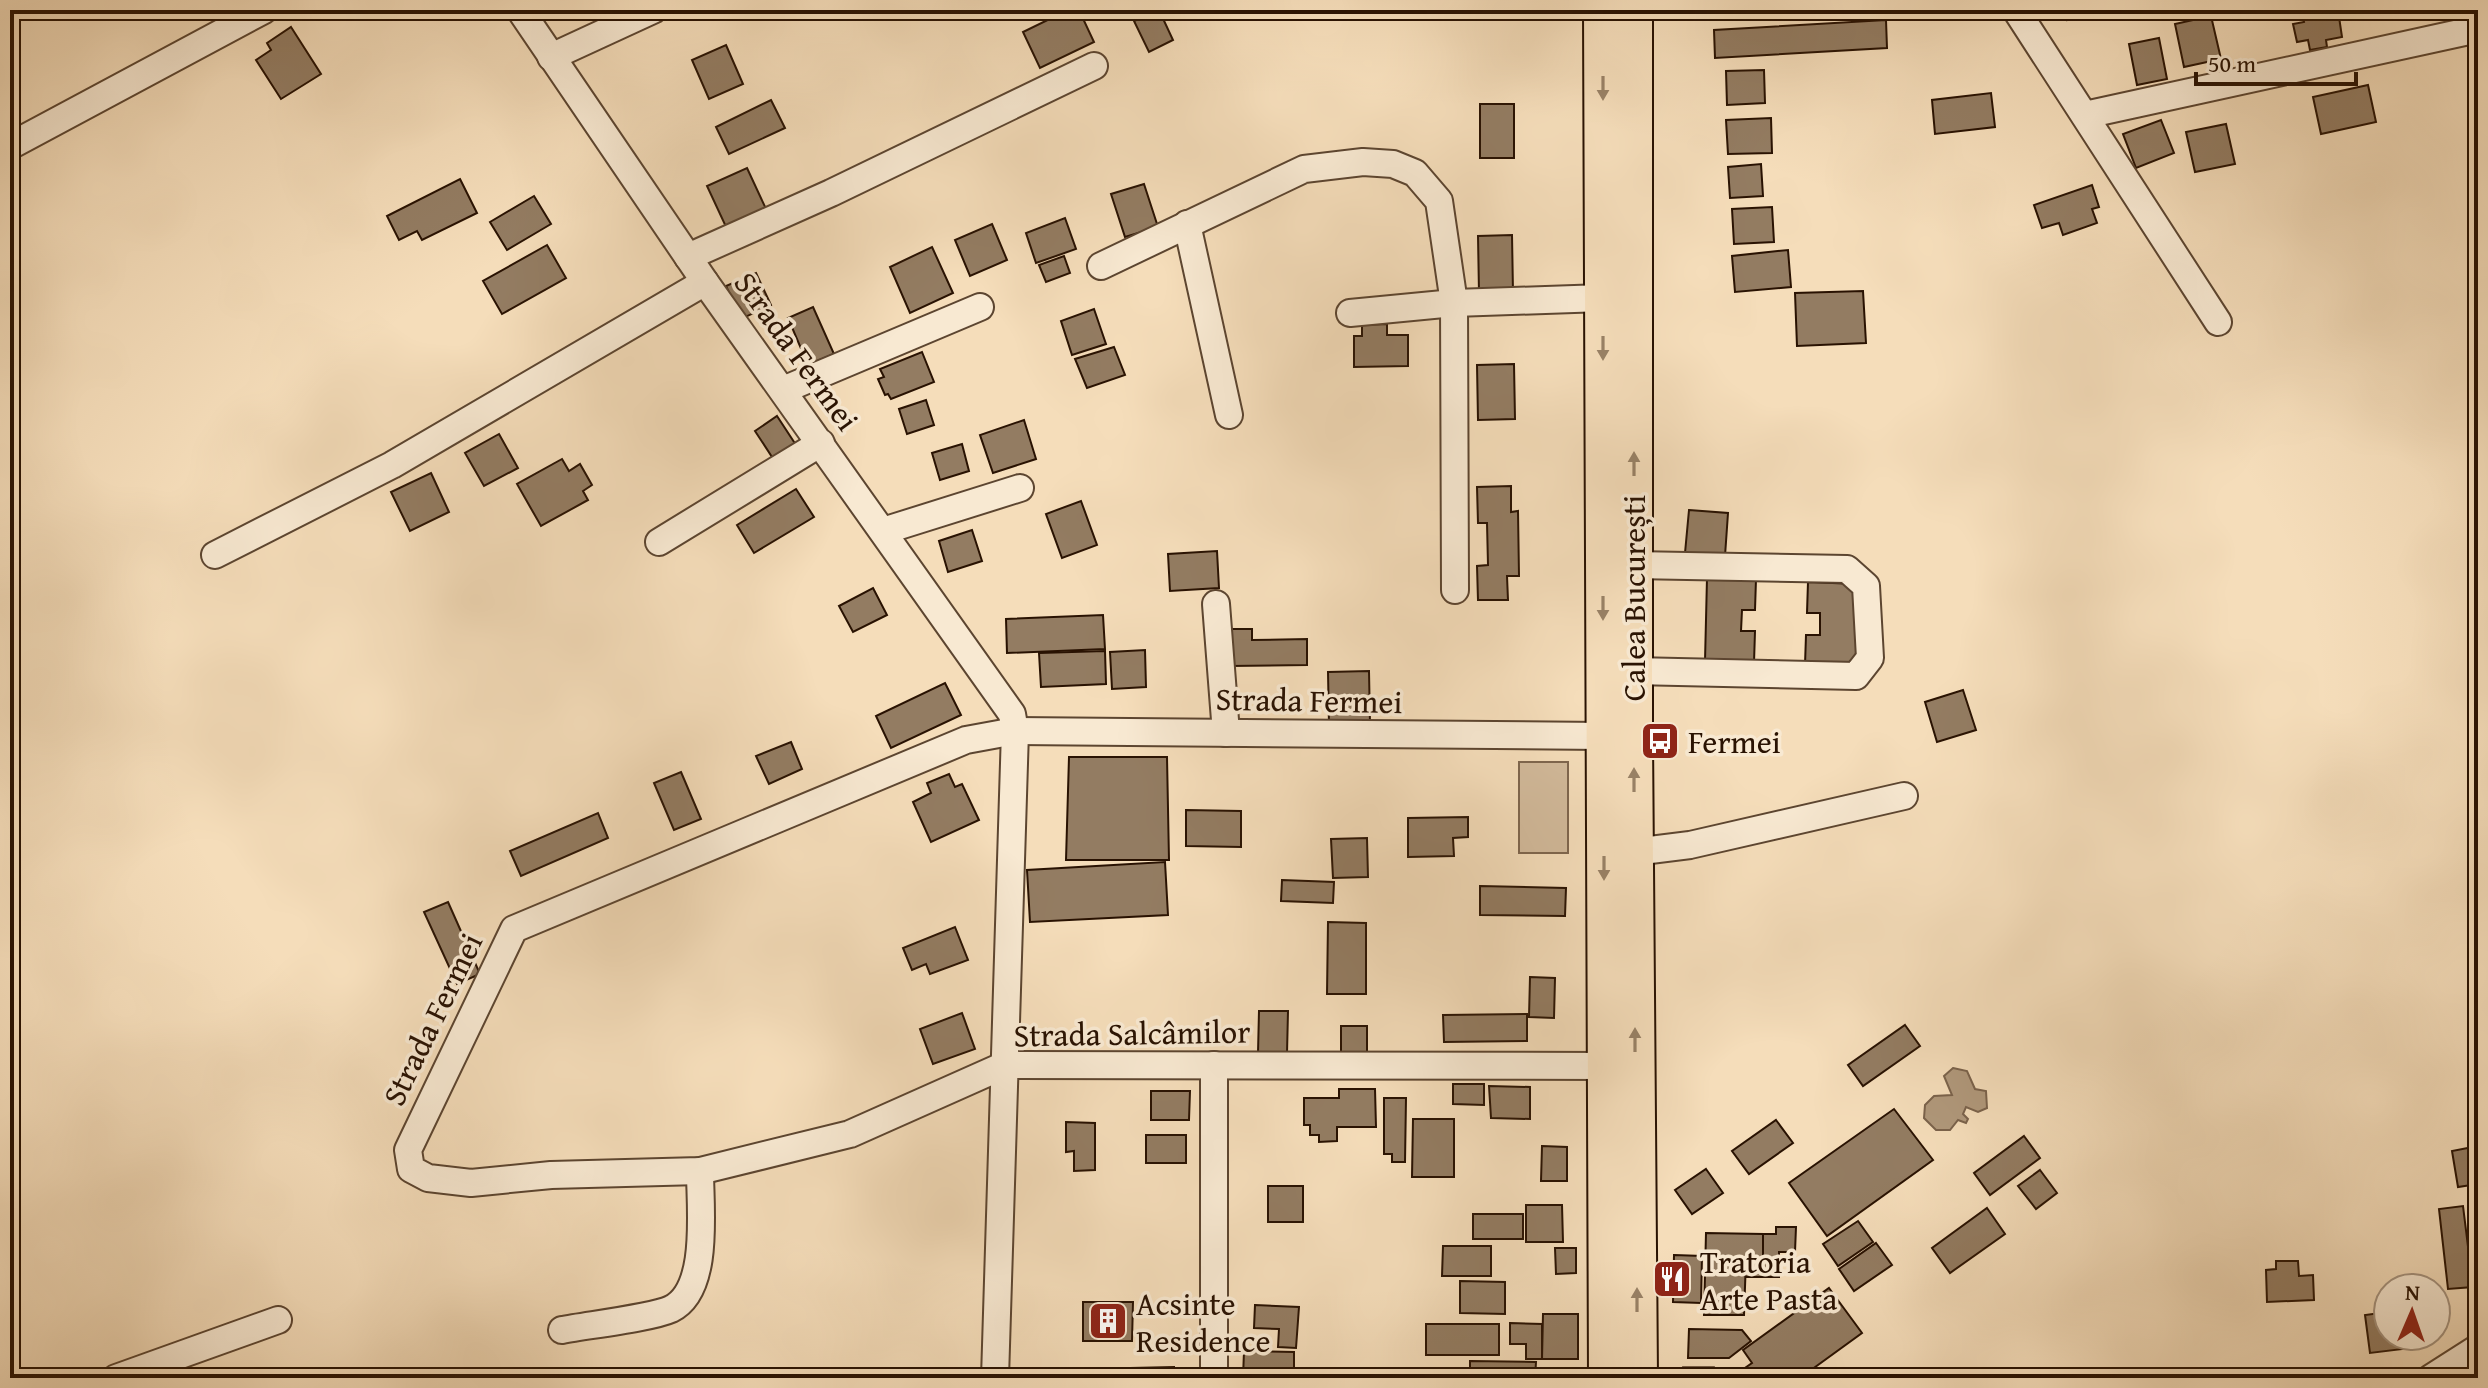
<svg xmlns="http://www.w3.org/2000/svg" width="2488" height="1388" font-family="'Gentium Book Plus',serif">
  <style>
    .green { fill: #d2ba9b; stroke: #7e664e; stroke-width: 2 }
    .water { fill: #b0987b; stroke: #7a624b; stroke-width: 2 }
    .building { fill: #937c62; stroke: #291202; stroke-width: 2 }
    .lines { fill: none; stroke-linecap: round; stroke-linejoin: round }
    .minor-casing { stroke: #5c4530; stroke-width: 30 }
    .highway-casing { stroke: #291202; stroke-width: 42 }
    .minor { stroke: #f8e9d2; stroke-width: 26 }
    .highway { stroke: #f5ddba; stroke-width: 38 }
    .oneway { fill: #998267 }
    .labels { text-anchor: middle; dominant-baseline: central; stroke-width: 7; stroke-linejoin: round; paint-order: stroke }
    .street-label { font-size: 32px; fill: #291202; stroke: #f8e9d2 }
    .poi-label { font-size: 32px; fill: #291202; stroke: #f8e9d2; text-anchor: start }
  </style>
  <rect width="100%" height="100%" fill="#f5ddba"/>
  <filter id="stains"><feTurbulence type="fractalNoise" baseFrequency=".0025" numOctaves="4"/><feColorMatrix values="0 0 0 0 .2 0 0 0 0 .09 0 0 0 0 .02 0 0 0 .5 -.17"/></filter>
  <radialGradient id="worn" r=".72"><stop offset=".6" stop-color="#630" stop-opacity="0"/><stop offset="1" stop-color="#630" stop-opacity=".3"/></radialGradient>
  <rect class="green" x="1519" y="762" width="49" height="91"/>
  <g class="water">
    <path d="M 1953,1068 L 1967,1071 L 1975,1089 L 1986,1091 L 1987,1108 L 1978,1112 L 1966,1107 L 1963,1114 L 1968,1119 L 1966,1123 L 1958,1120 L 1950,1130 L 1936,1130 L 1924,1118 L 1925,1105 L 1934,1096 L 1952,1095 L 1944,1076 Z"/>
    <path d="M 1683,1367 L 1714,1367 L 1721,1378 L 1679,1378 Z"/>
  </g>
  <g class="building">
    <path d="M 1068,10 L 1079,10 L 1094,42 L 1040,68 L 1023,32 Z"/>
    <path d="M 1159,10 L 1173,40 L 1149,52 L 1134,21 Z"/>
    <path d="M 2065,10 L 2123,10 L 2123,11 L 2067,20 Z"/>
    <path d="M 2302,10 L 2338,10 L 2342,37 L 2326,40 L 2327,47 L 2310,50 L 2308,40 L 2297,42 L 2293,24 L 2304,22 Z"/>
    <path d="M 2211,16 L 2221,59 L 2184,67 L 2175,24 Z"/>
    <path d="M 1886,20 L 1887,48 L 1715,58 L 1714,30 Z"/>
    <path d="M 291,27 L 321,74 L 281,99 L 256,60 L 271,50 L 267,43 Z"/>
    <path d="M 2159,38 L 2167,79 L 2137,85 L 2129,44 Z"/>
    <path d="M 726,45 L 743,84 L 709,99 L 692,60 Z"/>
    <path d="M 1764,70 L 1765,103 L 1727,105 L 1726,71 Z"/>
    <path d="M 2368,85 L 2376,122 L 2321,134 L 2313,97 Z"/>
    <path d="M 1991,93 L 1995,127 L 1935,134 L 1932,100 Z"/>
    <path d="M 771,100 L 785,128 L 729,154 L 716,127 Z"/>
    <rect x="1480" y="104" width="34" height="54"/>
    <path d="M 1771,118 L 1772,153 L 1728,154 L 1726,120 Z"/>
    <path d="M 2161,120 L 2174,153 L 2136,168 L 2123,134 Z"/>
    <path d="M 2226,124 L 2235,164 L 2195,172 L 2186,132 Z"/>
    <path d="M 1761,164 L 1763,196 L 1730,198 L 1728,167 Z"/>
    <path d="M 747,168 L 767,211 L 727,229 L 707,186 Z"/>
    <path d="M 460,179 L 477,213 L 422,240 L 417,231 L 399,240 L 387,216 Z"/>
    <path d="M 1144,184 L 1158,227 L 1125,237 L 1111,194 Z"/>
    <path d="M 2092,185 L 2099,207 L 2092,209 L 2097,223 L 2063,235 L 2059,223 L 2042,228 L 2034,205 Z"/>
    <path d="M 534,196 L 551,224 L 507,250 L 490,222 Z"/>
    <path d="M 1772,207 L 1774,242 L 1734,244 L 1732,209 Z"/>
    <path d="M 1065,218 L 1076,249 L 1036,263 L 1026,233 Z"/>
    <path d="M 992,224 L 1007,260 L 970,276 L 955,240 Z"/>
    <path d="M 1512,235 L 1513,292 L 1479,293 L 1478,236 Z"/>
    <path d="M 547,245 L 566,278 L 502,314 L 483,281 Z"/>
    <path d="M 932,247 L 953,293 L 910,313 L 890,267 Z"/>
    <path d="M 1788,250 L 1791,287 L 1735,292 L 1732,256 Z"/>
    <path d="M 1064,256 L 1070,273 L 1046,282 L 1039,265 Z"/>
    <path d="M 756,273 L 771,305 L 741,319 L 726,286 Z"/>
    <path d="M 1863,291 L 1866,343 L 1797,346 L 1795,293 Z"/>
    <path d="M 813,307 L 834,354 L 808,365 L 788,318 Z"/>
    <path d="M 1094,309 L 1106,344 L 1072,355 L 1061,321 Z"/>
    <path d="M 1387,324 L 1387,335 L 1408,335 L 1408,366 L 1354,367 L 1354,336 L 1362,336 L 1362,325 Z"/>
    <path d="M 1114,347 L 1125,375 L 1087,388 L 1075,359 Z"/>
    <path d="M 922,352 L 934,382 L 891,399 L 888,394 L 885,395 L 878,379 L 884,377 L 880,369 Z"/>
    <path d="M 1514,364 L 1515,419 L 1478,420 L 1477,365 Z"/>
    <path d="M 926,400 L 934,425 L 907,434 L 899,409 Z"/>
    <path d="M 777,416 L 796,445 L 774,460 L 755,431 Z"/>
    <path d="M 1024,420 L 1036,459 L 993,473 L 980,435 Z"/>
    <path d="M 499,434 L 518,468 L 484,486 L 465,453 Z"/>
    <path d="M 962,444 L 969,471 L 940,480 L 932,453 Z"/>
    <path d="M 562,459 L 569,471 L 580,464 L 592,485 L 583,491 L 588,500 L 541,526 L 517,484 Z"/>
    <path d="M 431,473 L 449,512 L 410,531 L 391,492 Z"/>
    <path d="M 1511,486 L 1511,512 L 1518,511 L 1519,576 L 1507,576 L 1508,600 L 1478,600 L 1477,566 L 1488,565 L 1487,523 L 1478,523 L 1477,487 Z"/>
    <path d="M 796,489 L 814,517 L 754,553 L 737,525 Z"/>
    <path d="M 1081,501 L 1097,545 L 1062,558 L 1046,514 Z"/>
    <path d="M 1689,510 L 1728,513 L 1725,556 L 1685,553 Z"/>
    <path d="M 972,530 L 982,561 L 948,572 L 939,541 Z"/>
    <path d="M 1217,551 L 1219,588 L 1170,591 L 1168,554 Z"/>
    <path d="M 1707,578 L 1756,579 L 1755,610 L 1742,610 L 1741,631 L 1755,631 L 1754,663 L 1705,661 Z"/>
    <path d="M 1808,582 L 1857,584 L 1858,639 L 1854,667 L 1805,665 L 1806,635 L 1820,635 L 1820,613 L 1807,613 Z"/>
    <path d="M 873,588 L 887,615 L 853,632 L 839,606 Z"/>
    <path d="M 1103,615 L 1105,649 L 1007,653 L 1006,619 Z"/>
    <path d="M 1230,629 L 1252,629 L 1252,640 L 1307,639 L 1307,665 L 1230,666 Z"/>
    <path d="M 1145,650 L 1146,687 L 1112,689 L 1110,652 Z"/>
    <path d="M 1105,651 L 1106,684 L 1041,687 L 1039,653 Z"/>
    <path d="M 1369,671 L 1370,724 L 1329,725 L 1328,672 Z"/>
    <path d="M 945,683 L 961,715 L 891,748 L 876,716 Z"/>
    <path d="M 1963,690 L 1976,730 L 1937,742 L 1925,702 Z"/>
    <path d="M 791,742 L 802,769 L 769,784 L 756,756 Z"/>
    <path d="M 1069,757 L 1167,757 L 1169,860 L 1066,860 Z"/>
    <path d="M 681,772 L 701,819 L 674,830 L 654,783 Z"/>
    <path d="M 949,774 L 955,787 L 962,784 L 979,820 L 931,842 L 913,802 L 931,793 L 927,783 Z"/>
    <path d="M 1186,810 L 1241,811 L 1241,847 L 1186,846 Z"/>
    <path d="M 598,813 L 608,838 L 521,876 L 510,851 Z"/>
    <path d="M 1468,817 L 1468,837 L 1453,838 L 1454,856 L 1408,857 L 1408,818 Z"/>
    <path d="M 1367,838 L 1368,877 L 1333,878 L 1331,839 Z"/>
    <path d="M 1165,862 L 1168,915 L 1030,922 L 1027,870 Z"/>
    <path d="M 1282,880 L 1334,882 L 1333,903 L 1281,901 Z"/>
    <path d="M 1480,886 L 1566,888 L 1565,916 L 1480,915 Z"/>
    <path d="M 448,902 L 480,974 L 457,984 L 424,912 Z"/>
    <path d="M 1328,922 L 1366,923 L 1366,994 L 1327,994 Z"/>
    <path d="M 955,927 L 968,960 L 930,974 L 926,964 L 912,970 L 903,948 Z"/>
    <path d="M 1530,977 L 1555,978 L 1554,1018 L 1529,1017 Z"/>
    <path d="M 1259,1011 L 1288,1011 L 1287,1054 L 1258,1053 Z"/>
    <path d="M 962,1013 L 975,1049 L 933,1064 L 920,1029 Z"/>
    <path d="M 1527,1014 L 1527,1041 L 1444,1042 L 1443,1015 Z"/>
    <path d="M 1905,1025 L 1920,1046 L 1863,1086 L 1848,1065 Z"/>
    <path d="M 1341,1026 L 1367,1026 L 1367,1064 L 1341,1063 Z"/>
    <path d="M 1453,1084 L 1484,1084 L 1484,1105 L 1453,1104 Z"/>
    <path d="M 1489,1086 L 1530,1087 L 1530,1119 L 1491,1118 Z"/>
    <path d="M 1339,1089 L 1375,1089 L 1376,1127 L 1337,1127 L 1337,1141 L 1319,1142 L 1319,1135 L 1310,1135 L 1310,1125 L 1304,1125 L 1304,1098 L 1339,1098 Z"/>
    <path d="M 1151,1091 L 1190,1091 L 1189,1120 L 1151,1120 Z"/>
    <path d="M 1384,1098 L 1406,1098 L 1405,1162 L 1392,1162 L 1392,1154 L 1384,1154 Z"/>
    <path d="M 1894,1109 L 1933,1160 L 1827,1236 L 1789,1183 Z"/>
    <path d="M 1413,1119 L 1454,1119 L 1454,1177 L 1412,1177 Z"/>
    <path d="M 1776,1120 L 1793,1143 L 1749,1174 L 1732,1151 Z"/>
    <path d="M 1066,1122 L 1095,1123 L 1095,1170 L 1074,1171 L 1074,1151 L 1066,1152 Z"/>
    <rect x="1146" y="1135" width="40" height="28"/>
    <path d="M 2024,1136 L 2040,1158 L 1990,1195 L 1974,1173 Z"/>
    <path d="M 1542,1146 L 1567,1147 L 1567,1181 L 1541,1181 Z"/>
    <path d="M 2478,1146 L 2478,1184 L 2458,1187 L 2452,1151 Z"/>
    <path d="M 1706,1169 L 1723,1193 L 1692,1214 L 1675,1190 Z"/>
    <path d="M 2040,1170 L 2057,1193 L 2036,1209 L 2018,1186 Z"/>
    <rect x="1268" y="1186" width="35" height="36"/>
    <path d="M 1526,1205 L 1562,1205 L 1563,1242 L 1526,1242 Z"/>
    <path d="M 2463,1206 L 2473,1287 L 2448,1289 L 2439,1209 Z"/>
    <path d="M 1987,1208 L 2005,1234 L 1950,1273 L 1932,1248 Z"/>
    <rect x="1473" y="1214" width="50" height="25"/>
    <path d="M 1858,1221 L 1873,1242 L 1838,1266 L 1823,1244 Z"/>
    <path d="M 1776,1227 L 1796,1227 L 1795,1252 L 1779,1252 L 1779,1277 L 1745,1277 L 1746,1259 L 1763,1259 L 1763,1234 L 1776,1234 Z"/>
    <path d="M 1706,1233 L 1763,1234 L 1763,1259 L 1746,1259 L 1744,1315 L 1704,1315 Z"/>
    <path d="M 1876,1243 L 1892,1265 L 1854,1291 L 1839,1269 Z"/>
    <path d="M 1443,1246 L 1491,1246 L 1491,1276 L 1442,1276 Z"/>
    <path d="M 1555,1248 L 1576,1248 L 1576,1273 L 1556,1274 Z"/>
    <path d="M 1674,1255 L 1702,1256 L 1701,1303 L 1673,1302 Z"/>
    <path d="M 2276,1261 L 2298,1261 L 2299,1276 L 2313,1275 L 2314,1300 L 2267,1302 L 2266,1270 L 2276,1269 Z"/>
    <path d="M 1460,1281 L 1505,1282 L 1505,1314 L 1460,1313 Z"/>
    <path d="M 1829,1288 L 1862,1333 L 1800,1378 L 1747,1378 L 1742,1370 L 1752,1363 L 1743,1350 Z"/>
    <path d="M 1083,1302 L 1133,1302 L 1132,1341 L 1083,1341 Z"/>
    <path d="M 1255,1305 L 1299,1307 L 1296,1348 L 1278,1347 L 1279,1329 L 1254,1328 Z"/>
    <path d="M 2388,1312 L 2388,1336 L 2401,1336 L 2403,1349 L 2370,1353 L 2365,1315 Z"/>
    <path d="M 1543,1314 L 1578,1314 L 1578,1359 L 1542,1359 Z"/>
    <path d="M 1510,1323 L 1542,1324 L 1542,1359 L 1526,1359 L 1526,1344 L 1510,1344 Z"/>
    <rect x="1426" y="1324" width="73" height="31"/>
    <path d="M 1689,1329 L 1742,1330 L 1751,1341 L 1729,1358 L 1688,1358 Z"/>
    <path d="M 1244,1351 L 1294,1352 L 1294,1378 L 1243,1378 Z"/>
    <path d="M 1470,1361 L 1536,1362 L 1535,1378 L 1470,1378 Z"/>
    <path d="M 1174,1367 L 1174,1378 L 1131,1378 L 1131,1368 Z"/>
  </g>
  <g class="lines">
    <g class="minor-casing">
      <g id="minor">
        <path d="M 520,10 L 705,282 L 1012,714 L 1015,731 L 995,1378"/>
        <path d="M 2016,10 L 2218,322"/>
        <path d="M 551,57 L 653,10"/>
        <path d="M 2085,115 L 2478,29"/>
        <path d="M 10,146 L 264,10"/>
        <path d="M 1187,224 L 1229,415"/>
        <path d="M 688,257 L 831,193 L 1094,66"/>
        <path d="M 1101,266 L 1304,169 L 1363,162 L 1393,164 L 1415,173 L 1439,201 L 1454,303 L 1455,590"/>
        <path d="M 1350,313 L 1454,303 L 1603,298"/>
        <path d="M 783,390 L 980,307"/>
        <path d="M 883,531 L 1020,488"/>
        <path d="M 659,542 L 821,443"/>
        <path d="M 215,555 L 392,465 L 705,282"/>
        <path d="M 1216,604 L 1226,733"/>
        <path d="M 1633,671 L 1856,676 L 1870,658 L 1866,586 L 1847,569 L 1634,565"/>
        <path d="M 1603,736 L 1015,731 L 966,740 L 514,929 L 408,1150 L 411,1169 L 428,1178 L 471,1183 L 551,1175 L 700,1171 L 850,1134 L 1005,1065 L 1606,1066"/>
        <path d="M 1634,852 L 1690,845 L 1904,796"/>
        <path d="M 562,1330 C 588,1325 651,1318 671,1309 C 710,1290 700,1208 700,1171"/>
        <path d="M 116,1378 L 278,1320"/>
        <path d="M 1214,1378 L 1214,1065"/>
        <path d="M 2431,1378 L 2478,1348"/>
      </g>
    </g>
    <g class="highway-casing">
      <g id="highway">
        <path d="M 1603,10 L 1608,1378"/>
        <path d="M 1633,10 L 1633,739 L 1638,1378"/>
      </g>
    </g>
    <use href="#minor" class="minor"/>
    <use href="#highway" class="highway"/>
  </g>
  <defs><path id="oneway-solid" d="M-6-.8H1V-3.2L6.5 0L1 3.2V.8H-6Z" transform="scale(2)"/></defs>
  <g class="oneway">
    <use href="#oneway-solid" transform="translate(1603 88) rotate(90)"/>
    <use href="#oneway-solid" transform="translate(1603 348) rotate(90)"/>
    <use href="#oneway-solid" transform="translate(1634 464) rotate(-90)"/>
    <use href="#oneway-solid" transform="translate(1603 608) rotate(90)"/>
    <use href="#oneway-solid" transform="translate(1634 780) rotate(-90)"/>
    <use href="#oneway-solid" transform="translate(1604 868) rotate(90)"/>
    <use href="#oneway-solid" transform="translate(1635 1040) rotate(-90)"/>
    <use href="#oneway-solid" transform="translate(1637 1300) rotate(-90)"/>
  </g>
  <defs>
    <g id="bus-square" transform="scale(2)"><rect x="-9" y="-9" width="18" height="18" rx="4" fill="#8f2418" stroke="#f8e9d2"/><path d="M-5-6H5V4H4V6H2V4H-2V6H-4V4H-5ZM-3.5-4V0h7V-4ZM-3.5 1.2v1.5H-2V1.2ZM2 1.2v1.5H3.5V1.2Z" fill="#fff"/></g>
    <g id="restaurant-square" transform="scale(2)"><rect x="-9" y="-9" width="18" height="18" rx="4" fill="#8f2418" stroke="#f8e9d2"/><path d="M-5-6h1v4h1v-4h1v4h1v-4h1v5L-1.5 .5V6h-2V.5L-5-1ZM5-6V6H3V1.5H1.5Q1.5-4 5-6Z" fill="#fff"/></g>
    <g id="building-square" transform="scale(2)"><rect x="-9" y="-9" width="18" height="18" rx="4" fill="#8f2418" stroke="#f8e9d2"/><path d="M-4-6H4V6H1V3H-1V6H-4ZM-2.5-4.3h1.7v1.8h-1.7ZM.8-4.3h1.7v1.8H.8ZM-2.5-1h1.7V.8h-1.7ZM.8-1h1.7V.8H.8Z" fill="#fff"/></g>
  </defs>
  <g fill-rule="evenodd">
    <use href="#bus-square" x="1660" y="741"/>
    <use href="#restaurant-square" x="1672" y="1279"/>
    <use href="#building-square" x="1108" y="1321"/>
  </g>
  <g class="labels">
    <g class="street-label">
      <text transform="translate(797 351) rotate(54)">Strada Fermei</text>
      <text transform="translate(1633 598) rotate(-90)">Calea București</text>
      <text transform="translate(1309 700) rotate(1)">Strada Fermei</text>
      <text transform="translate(432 1019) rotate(-64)">Strada Fermei</text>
      <text transform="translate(1132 1033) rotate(-1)">Strada Salcâmilor</text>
    </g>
    <g class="poi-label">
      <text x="1688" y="741">Fermei</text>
      <text x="1700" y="1261">Tratoria<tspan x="1700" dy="37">Arte Pasta</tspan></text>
      <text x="1136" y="1303">Acsinte<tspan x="1136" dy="37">Residence</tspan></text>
    </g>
  </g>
  <rect width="2488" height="1388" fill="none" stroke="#f5ddba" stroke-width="40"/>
  <rect x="12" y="12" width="2464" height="1364" fill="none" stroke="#291202" stroke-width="4"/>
  <rect x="20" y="20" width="2448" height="1348" fill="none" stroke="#291202" stroke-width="2"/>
  <g transform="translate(2412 1312) rotate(2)"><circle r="38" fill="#f8e9d2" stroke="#a5937f" stroke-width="2"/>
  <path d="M0-6L14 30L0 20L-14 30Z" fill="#8f2418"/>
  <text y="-12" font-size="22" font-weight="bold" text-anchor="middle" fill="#291202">N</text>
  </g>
  <path d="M2196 72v12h160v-12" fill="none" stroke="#291202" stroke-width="4"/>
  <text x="2208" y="72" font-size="24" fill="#291202" stroke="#f8e9d2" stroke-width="6" paint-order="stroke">50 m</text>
  <rect width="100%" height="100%" filter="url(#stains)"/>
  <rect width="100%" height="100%" fill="url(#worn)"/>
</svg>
